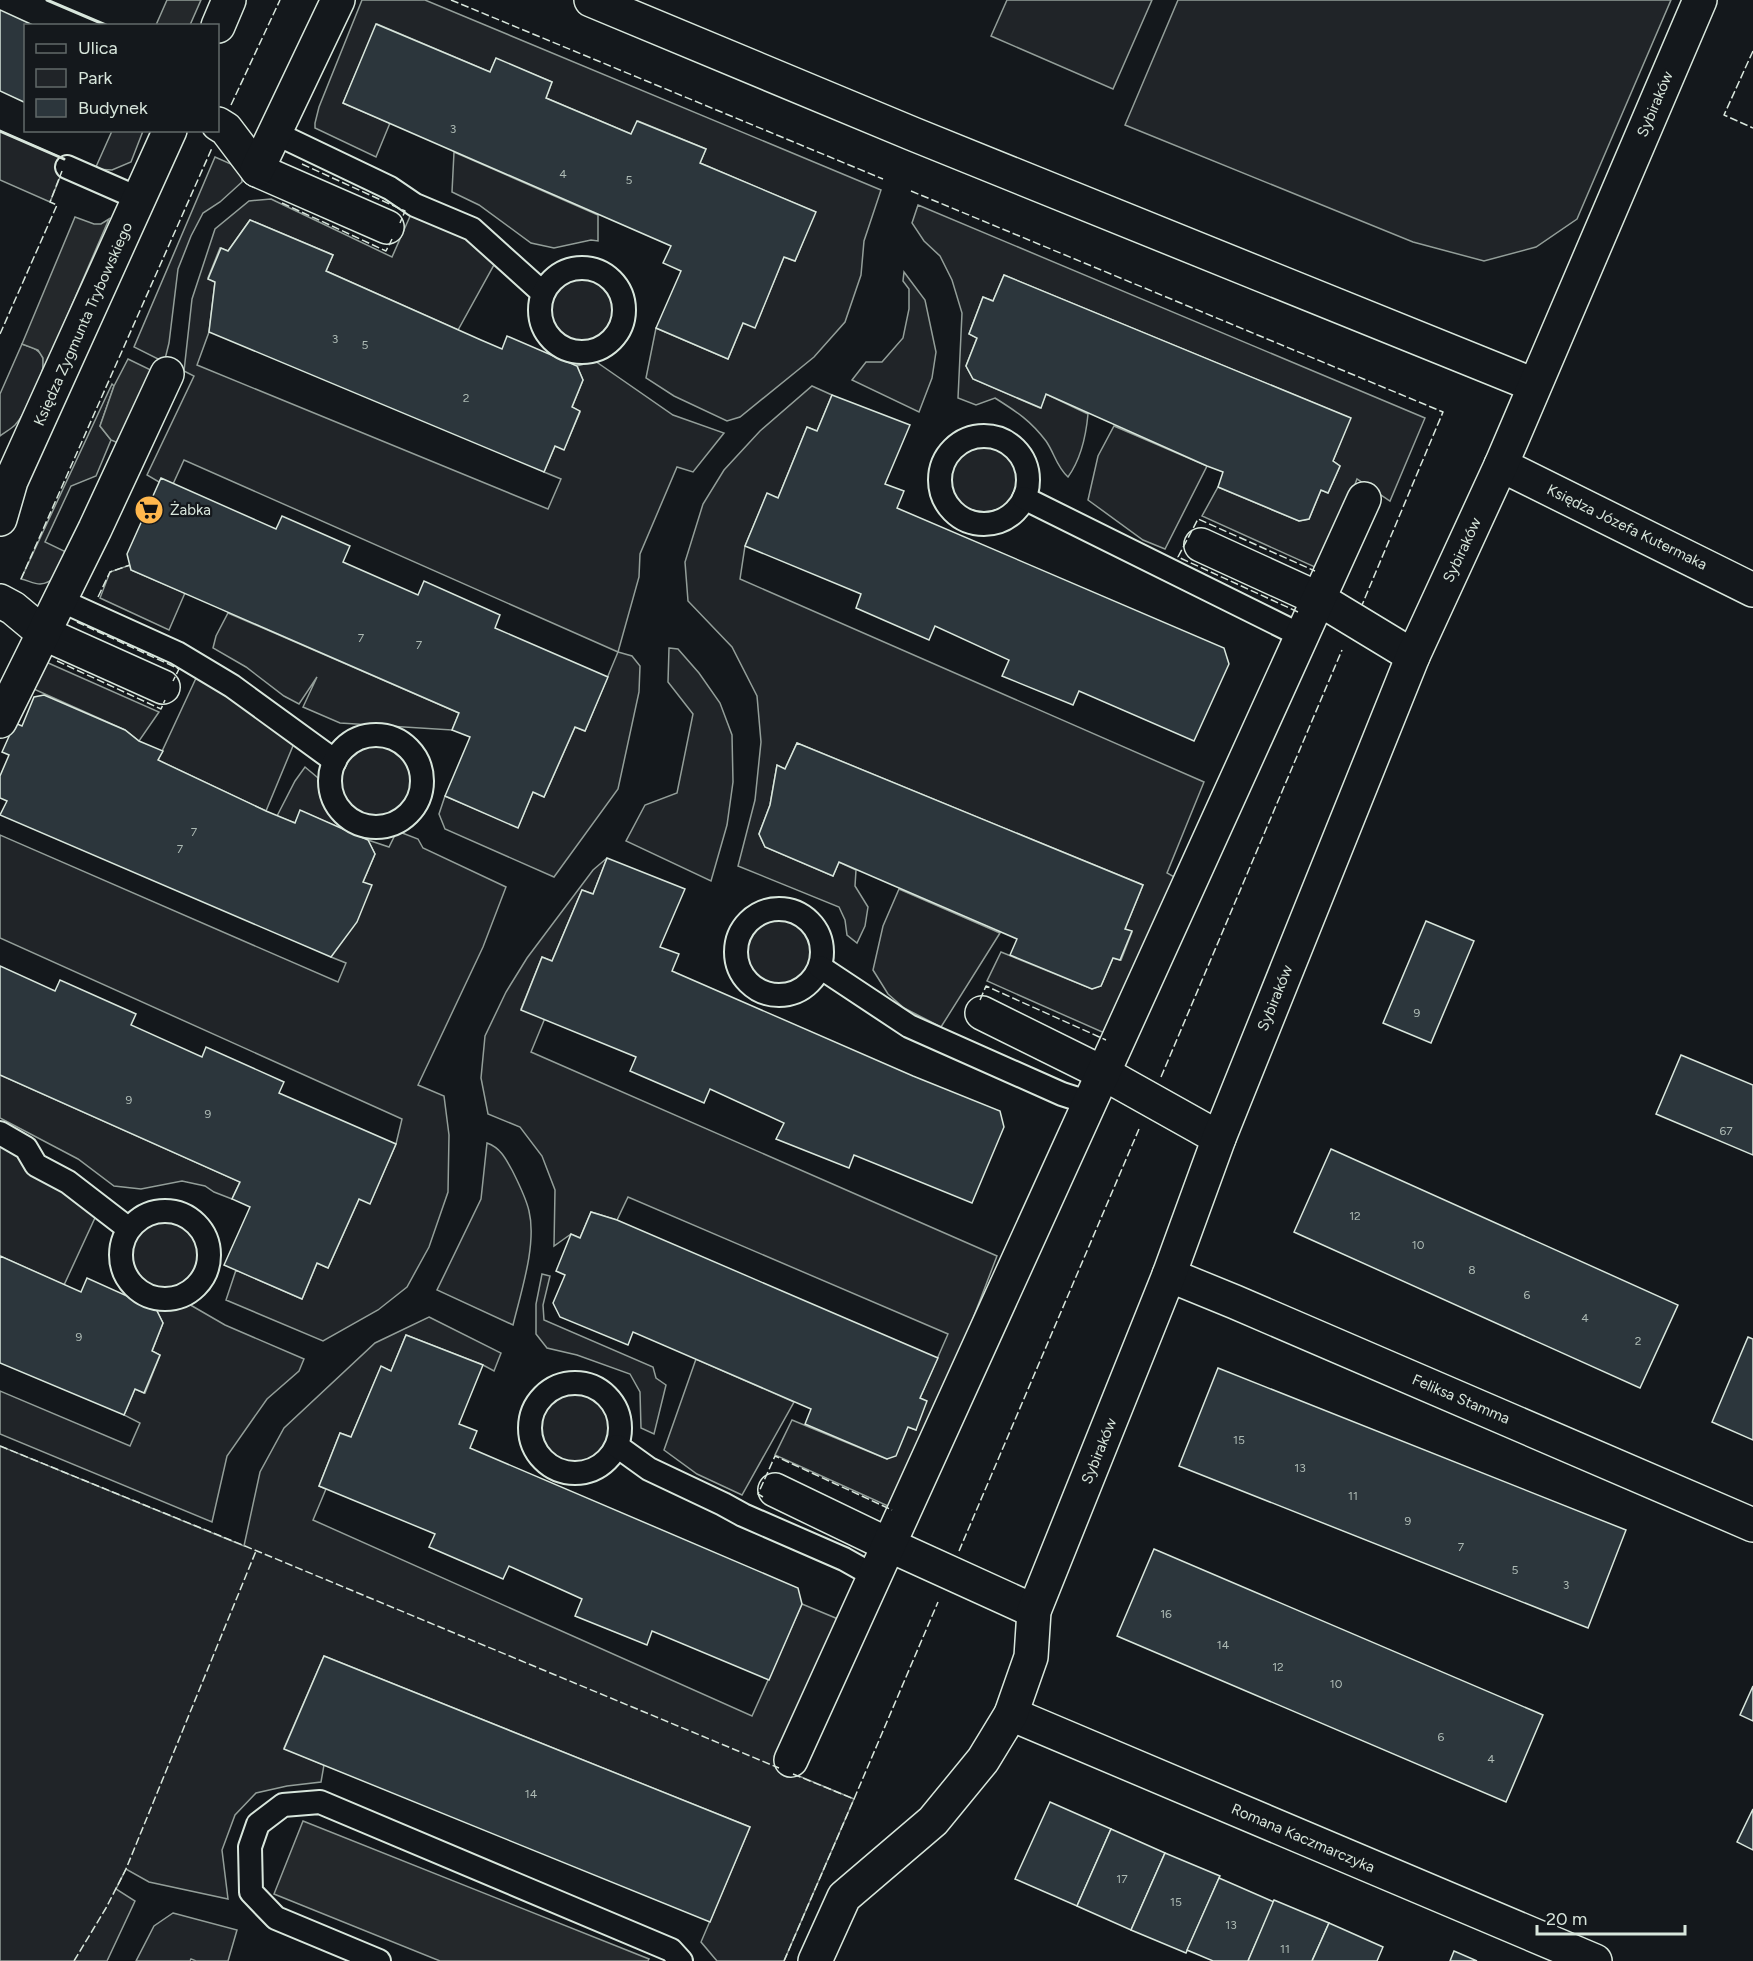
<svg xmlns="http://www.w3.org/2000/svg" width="1753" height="1961" font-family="Figtree,sans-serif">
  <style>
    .green { fill: #202428; stroke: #939e99; stroke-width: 1.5 }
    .parking { fill: #24282b; stroke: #939e99; stroke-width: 1.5 }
    .building { fill: #2c363c; stroke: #d8e6dc; stroke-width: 1.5 }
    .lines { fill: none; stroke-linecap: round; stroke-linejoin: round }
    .lane-casing { stroke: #d8e6dc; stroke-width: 26 }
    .street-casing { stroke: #d8e6dc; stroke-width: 36 }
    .secondary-casing { stroke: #d8e6dc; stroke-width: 36 }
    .lane { stroke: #14181c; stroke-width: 22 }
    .street { stroke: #14181c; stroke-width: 33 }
    .secondary { stroke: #14181c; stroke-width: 33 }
    .fence { stroke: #d8e6dc; stroke-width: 1.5; stroke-dasharray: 8 3; stroke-linecap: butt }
    .wall { stroke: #d8e6dc; stroke-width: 3 }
    .labels { text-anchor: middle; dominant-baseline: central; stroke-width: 4.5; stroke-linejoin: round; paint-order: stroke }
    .number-label { font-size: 12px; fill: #adbab4 }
    .street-label { font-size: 15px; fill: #d8e6dc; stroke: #14181c }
    .poi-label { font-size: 15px; fill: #d8e6dc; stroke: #14181c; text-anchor: start }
  </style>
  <rect width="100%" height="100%" fill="#14181c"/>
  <g class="green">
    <path d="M 362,0 L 425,0 L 881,190 L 864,241 L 861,275 L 845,322 L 814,357 L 740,417 L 727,421 L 674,396 L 646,378 L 656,328 L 728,359 L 743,323 L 755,327 L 784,257 L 795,261 L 815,212 L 700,163 L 706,149 L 638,121 L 631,134 L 546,98 L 552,82 L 496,59 L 490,72 L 377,24 L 343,103 L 390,123 L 376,157 L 315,128 L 315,123 L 319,107 Z"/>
    <path d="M 1007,0 L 1152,0 L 1113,89 L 991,36 Z"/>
    <path d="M 1178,0 L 1671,0 L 1577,219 L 1536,247 L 1484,261 L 1413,242 L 1125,125 Z"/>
    <path d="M 0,131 L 67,160 L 50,202 L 0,180 Z"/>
    <path d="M 112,131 L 143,131 L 131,162 L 112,170 L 95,169 Z"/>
    <path d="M 454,152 L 598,215 L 598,241 L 591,240 L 554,248 L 531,243 L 479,205 L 452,192 Z"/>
    <path d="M 215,157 L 231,164 L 242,177 L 242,182 L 220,202 L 203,213 L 191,236 L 178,269 L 169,343 L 165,359 L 160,360 L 134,347 Z"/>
    <path d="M 271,199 L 392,257 L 415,205 L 500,254 L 458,330 L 326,271 L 333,255 L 250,220 L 228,251 L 220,248 L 208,278 L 215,282 L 209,332 L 197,365 L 548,509 L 561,479 L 544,472 L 555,446 L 564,449 L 580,412 L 572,407 L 583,380 L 577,366 L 595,361 L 673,415 L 724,433 L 693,472 L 677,467 L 640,554 L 639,577 L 618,652 L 632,656 L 640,666 L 639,692 L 618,789 L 554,877 L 445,829 L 439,814 L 445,796 L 518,827 L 533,792 L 544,797 L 575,727 L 585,731 L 618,652 L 184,460 L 173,484 L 161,479 L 159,482 L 147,475 L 194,376 L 184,371 L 192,299 L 215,229 L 249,201 Z"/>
    <path d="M 918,205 L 1425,418 L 1390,501 L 1357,479 L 1326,563 L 1317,568 L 1202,516 L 1218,487 L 1299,521 L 1309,519 L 1321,490 L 1328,493 L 1340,466 L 1333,461 L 1350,418 L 1004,275 L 993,301 L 983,297 L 969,334 L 977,338 L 966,366 L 973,379 L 1040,408 L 1046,394 L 1088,414 C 1086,436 1081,459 1068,477 C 1056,466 1055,454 1046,441 C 1030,420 1017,412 995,398 L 976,405 L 958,398 L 962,313 L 952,280 L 940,256 L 924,241 L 912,223 Z"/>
    <circle cx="582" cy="310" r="42"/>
    <path d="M 904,272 L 925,300 L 936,352 L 932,378 L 919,412 L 852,380 L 866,362 L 882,362 L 903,338 L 909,309 L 909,289 L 903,281 Z"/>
    <path d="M 22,344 C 29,347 38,348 42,356 C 49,369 25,414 15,425 C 11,429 5,432 0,436 L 0,394 Z"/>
    <path d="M 112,384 L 114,386 L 100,426 L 111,440 L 96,476 L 71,486 L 45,542 L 64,551 L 68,558 C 63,569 54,583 40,584 C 34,584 27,580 21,579 Z"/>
    <path d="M 812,386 L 832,395 L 817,431 L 807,427 L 778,498 L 767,494 L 745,546 L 740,579 L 1204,782 L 1167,873 L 1178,879 L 1109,1035 L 987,981 L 1001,952 L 1092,989 L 1101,986 L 1113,958 L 1121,960 L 1132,932 L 1125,929 L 1143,885 L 797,743 L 785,769 L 777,765 L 770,805 L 759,834 L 765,847 L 833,876 L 839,862 L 856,870 L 855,886 L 868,907 L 865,926 L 857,943 L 847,935 L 845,920 L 839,907 L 738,866 L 755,800 L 761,742 L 757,696 L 732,647 L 688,601 L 685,562 L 703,504 L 724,470 L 760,431 Z"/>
    <path d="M 1114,426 L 1207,466 L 1165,549 L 1143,540 L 1088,500 L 1098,456 Z"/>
    <circle cx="984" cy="480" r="44"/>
    <path d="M 130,565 L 131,570 L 185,593 L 169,630 L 100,598 L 110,572 Z"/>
    <path d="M 228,613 L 459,713 L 452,730 L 340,723 L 303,707 L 317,677 L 299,704 L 284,696 L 246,667 L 213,648 L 216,636 Z"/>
    <path d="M 669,648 L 678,649 L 699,673 L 720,703 L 732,735 L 733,782 L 727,825 L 711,881 L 626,841 L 645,805 L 677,793 L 693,714 L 668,682 Z"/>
    <path d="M 46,662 L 159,712 L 139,741 L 125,730 L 27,686 Z"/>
    <path d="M 197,676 L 295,741 L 266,811 L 158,760 Z"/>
    <circle cx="376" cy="781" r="46"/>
    <path d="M 305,767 L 324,783 L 330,811 L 368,840 L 389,847 L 397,831 L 418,839 L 423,848 L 506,887 L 483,947 L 418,1085 L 444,1096 L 449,1135 L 448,1192 L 429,1247 L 407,1287 L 378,1310 L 323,1341 L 226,1300 L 236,1270 L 302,1299 L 317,1263 L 328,1268 L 359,1199 L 370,1203 L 396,1144 L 402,1119 L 0,938 L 0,835 L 338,982 L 346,963 L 331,957 L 375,854 L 368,840 L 301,811 L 295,823 L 277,816 L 295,781 Z"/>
    <path d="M 607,858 L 593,894 L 582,890 L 552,961 L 542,957 L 521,1009 L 545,1018 L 531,1052 L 997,1256 L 899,1511 L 775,1455 L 792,1420 L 887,1459 L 908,1427 L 916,1430 L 920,1398 L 948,1334 L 628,1197 L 617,1220 L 591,1212 L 580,1238 L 571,1234 L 554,1246 L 555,1190 L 542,1156 L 520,1127 L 488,1114 L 481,1078 L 485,1036 L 506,992 L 527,958 L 593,870 Z"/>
    <path d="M 899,889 L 1000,933 L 941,1027 L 904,1008 L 888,994 L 873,970 L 883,926 Z"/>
    <circle cx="779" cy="952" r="43"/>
    <path d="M 0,1075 L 240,1182 L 232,1199 L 214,1192 L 205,1186 L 182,1181 L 141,1189 L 114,1186 L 78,1159 L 0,1118 Z"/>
    <path d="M 0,1133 L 100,1207 L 64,1285 L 0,1256 Z"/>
    <path d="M 487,1143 C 501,1148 506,1159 513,1172 C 519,1184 526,1198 529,1211 C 537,1244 521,1292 513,1325 L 437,1290 L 481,1199 Z"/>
    <circle cx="165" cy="1255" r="44"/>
    <path d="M 542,1274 L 550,1276 L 543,1305 L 544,1320 L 653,1367 L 656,1378 L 666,1385 L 654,1434 L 641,1428 L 640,1392 L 630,1374 L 577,1355 L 547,1348 L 536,1334 L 536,1304 Z"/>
    <path d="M 187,1303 L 225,1325 L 304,1359 L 299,1371 L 267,1399 L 227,1456 L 212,1522 L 0,1434 L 0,1391 L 130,1446 L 140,1423 L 124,1415 L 135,1389 L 145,1393 L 160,1355 L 152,1351 L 163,1323 L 156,1309 Z"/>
    <path d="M 429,1317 L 501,1353 L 494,1371 L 483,1365 L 406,1335 L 391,1371 L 381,1367 L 351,1437 L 340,1433 L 319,1486 L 326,1489 L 313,1520 L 752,1716 L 802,1604 L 838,1619 L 775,1766 L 854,1799 L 784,1961 L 717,1961 L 701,1942 L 750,1827 L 324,1656 L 284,1748 L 324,1765 L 321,1782 L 287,1786 L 256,1793 L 235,1815 L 222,1850 L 228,1899 L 149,1882 L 126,1869 L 116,1889 L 135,1901 L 107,1961 L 0,1961 L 0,1446 L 244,1546 L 260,1472 L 284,1428 L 375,1343 Z"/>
    <path d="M 696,1359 L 794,1402 L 742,1495 L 697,1474 L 664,1450 Z"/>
    <circle cx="575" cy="1428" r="45"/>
    <path d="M 173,1913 L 237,1930 L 228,1961 L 196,1961 L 191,1959 L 190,1961 L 136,1961 L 154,1926 Z"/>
  </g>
  <g class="parking">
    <path d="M 167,0 L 201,0 L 190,25 L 156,25 Z"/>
    <path d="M 75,217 L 94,224 L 101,224 L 109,219 L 43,372 L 43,358 L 38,350 L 22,344 Z"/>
    <path d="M 128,359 L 157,373 L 125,446 L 111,440 L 100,426 L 114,386 Z"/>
    <path d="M 303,1821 L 649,1959 L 648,1961 L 440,1961 L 274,1894 Z"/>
  </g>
  <g class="building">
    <path d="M 0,10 L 35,26 L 26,26 L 26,103 L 0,91 Z"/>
    <path d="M 376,24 L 490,72 L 496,58 L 552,82 L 546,98 L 631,134 L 637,121 L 706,149 L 700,163 L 816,212 L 795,261 L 784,257 L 755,328 L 743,323 L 728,359 L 656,328 L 681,271 L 663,263 L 671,246 L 343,103 Z"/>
    <path d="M 250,220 L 333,255 L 326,271 L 481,340 L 502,349 L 507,336 L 577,366 L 583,380 L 572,407 L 580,411 L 564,450 L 555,446 L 544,472 L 209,332 L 215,282 L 208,279 L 221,248 L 228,251 Z"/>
    <path d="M 1004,275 L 1351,418 L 1333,461 L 1340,466 L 1328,493 L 1321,490 L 1309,519 L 1299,521 L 1218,487 L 1223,472 L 1207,466 L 1046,394 L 1041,408 L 973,379 L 966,366 L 977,338 L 969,334 L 983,297 L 993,301 Z"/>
    <path d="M 832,395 L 910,425 L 885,484 L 904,491 L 897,508 L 1224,648 L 1229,664 L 1194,741 L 1079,691 L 1073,705 L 1002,676 L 1009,660 L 935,626 L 929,640 L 856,608 L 861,594 L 745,546 L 767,493 L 778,498 L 807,427 L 817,431 Z"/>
    <path d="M 161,478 L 276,529 L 282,516 L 350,546 L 343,562 L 418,595 L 424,581 L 500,615 L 495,628 L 608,677 L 585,731 L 575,727 L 544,797 L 533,792 L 518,828 L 445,796 L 470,737 L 452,730 L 459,713 L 131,570 L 127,554 Z"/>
    <path d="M 44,695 L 125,730 L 139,741 L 163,751 L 158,760 L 266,811 L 295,823 L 300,810 L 368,840 L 375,854 L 363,882 L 372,885 L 357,922 L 331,957 L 0,815 L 7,801 L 0,798 L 0,776 L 9,755 L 2,752 L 15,723 L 22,726 L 34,697 Z"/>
    <path d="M 797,743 L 1143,885 L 1125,929 L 1132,931 L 1120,960 L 1113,958 L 1101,986 L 1092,989 L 1010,955 L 1017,939 L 839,862 L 833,876 L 765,847 L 759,834 L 770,805 L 777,765 L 785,769 Z"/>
    <path d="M 607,858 L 685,889 L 660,947 L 679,954 L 672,971 L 913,1076 L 1000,1111 L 1004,1127 L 972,1203 L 854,1155 L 849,1168 L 776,1139 L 784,1123 L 710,1089 L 704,1103 L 630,1071 L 636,1057 L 521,1010 L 542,957 L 552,961 L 582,890 L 593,894 Z"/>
    <path d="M 1426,921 L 1474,941 L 1431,1043 L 1383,1023 Z"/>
    <path d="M 0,966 L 55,991 L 60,980 L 136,1014 L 131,1025 L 202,1057 L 206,1047 L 284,1082 L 279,1093 L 396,1144 L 370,1204 L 359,1199 L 328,1268 L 317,1263 L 302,1299 L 224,1265 L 250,1207 L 232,1199 L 240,1182 L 0,1075 Z"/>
    <path d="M 1681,1055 L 1753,1085 L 1753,1155 L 1656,1114 Z"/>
    <path d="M 1331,1149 L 1678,1305 L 1640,1388 L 1294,1232 Z"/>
    <path d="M 591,1212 L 617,1220 L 938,1358 L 920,1398 L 927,1401 L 916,1430 L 908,1427 L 896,1456 L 887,1459 L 805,1424 L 811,1409 L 633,1332 L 628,1345 L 560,1317 L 553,1303 L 565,1275 L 556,1271 L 571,1234 L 580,1238 Z"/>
    <path d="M 0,1256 L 81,1292 L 87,1278 L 156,1309 L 163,1323 L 152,1351 L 160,1355 L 144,1393 L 135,1389 L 124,1415 L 0,1363 Z"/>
    <path d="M 406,1335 L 483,1365 L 459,1424 L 477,1431 L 470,1448 L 798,1588 L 802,1604 L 769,1680 L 652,1631 L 647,1645 L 575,1616 L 582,1599 L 509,1566 L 503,1579 L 429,1547 L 435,1534 L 319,1486 L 340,1433 L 351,1437 L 381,1366 L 391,1371 Z"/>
    <path d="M 1748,1337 L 1753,1339 L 1753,1440 L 1712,1422 Z"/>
    <path d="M 1218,1368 L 1626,1530 L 1588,1628 L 1179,1466 Z"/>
    <path d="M 1154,1549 L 1543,1715 L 1506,1802 L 1117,1636 Z"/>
    <path d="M 324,1656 L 750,1827 L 710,1922 L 284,1749 Z"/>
    <path d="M 1753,1686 L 1753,1721 L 1740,1715 Z"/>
    <path d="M 1050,1802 L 1111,1829 L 1077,1906 L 1015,1879 Z"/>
    <path d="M 1753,1809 L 1753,1850 L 1737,1842 Z"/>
    <path d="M 1111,1829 L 1165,1853 L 1131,1930 L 1077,1906 Z"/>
    <path d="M 1165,1853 L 1220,1876 L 1186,1953 L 1131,1930 Z"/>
    <path d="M 1219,1878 L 1274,1902 L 1248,1961 L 1213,1961 L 1187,1950 Z"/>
    <path d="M 1274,1900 L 1329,1923 L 1312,1961 L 1248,1961 Z"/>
    <path d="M 1329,1923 L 1383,1947 L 1377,1961 L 1312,1961 Z"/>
    <path d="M 1454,1951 L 1477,1961 L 1450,1961 Z"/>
  </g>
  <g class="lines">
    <g class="lane-casing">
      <g id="lane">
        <path d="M 275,133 L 390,188 L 415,205 L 472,229 L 543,293"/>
        <path d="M 67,167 L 140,199"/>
        <circle cx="582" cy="310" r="42"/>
        <circle cx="984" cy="480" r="44"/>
        <path d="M 1024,498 L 1302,636"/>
        <path d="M 60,600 L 177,653 L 232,686 L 335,761"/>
        <circle cx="376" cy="781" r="46"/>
        <circle cx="779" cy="952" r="43"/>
        <path d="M 820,967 L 909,1026 L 1062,1094 L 1090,1103"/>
        <path d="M 0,1133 L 26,1148 L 36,1165 L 68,1182 L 129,1229"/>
        <circle cx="165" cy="1255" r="44"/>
        <circle cx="575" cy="1428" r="45"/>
        <path d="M 617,1446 L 649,1469 L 723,1504 L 743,1515 L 844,1559 L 876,1577"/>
        <path d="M 379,1961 L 276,1918 L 251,1892 L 250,1847 L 258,1824 L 283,1805 L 320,1802 L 671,1950 L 681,1961"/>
      </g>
    </g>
    <g class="street-casing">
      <g id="street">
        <path d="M 591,0 L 913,134 L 1534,385"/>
        <path d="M 218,124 L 226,129 L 257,170 L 387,227"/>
        <path d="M 257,170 L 338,0"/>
        <path d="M 1501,465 L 1753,590"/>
        <path d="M 1201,545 L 1319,599 L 1413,656"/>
        <path d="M 0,601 L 13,608 L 43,633 L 163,687"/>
        <path d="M 0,721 L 95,529 L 167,374"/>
        <path d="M 982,1013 L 1103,1073 L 1219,1138"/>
        <path d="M 1169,1275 L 1235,1302 L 1753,1525"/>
        <path d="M 775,1490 L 889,1545 L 1034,1611"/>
        <path d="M 1011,1714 L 1595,1961"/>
        <path d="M 791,1760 L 1364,499"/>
        <path d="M 815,1961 L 844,1897 L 933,1821 L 983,1760 L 1011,1714 L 1031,1657 L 1034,1611 L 1169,1275 L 1219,1138 L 1413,656 L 1501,465 L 1700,0"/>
      </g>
    </g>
    <g class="secondary-casing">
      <g id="secondary">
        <path d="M 218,26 L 229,0"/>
        <path d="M 0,519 L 11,481 L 170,130"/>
      </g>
    </g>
    <use href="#lane" class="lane"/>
    <use href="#street" class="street"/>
    <use href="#secondary" class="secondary"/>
    <g class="fence">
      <path d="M 451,0 L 883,179"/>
      <path d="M 1753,51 L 1724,115 L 1753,128"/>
      <path d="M 231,105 L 280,0"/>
      <path d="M 302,164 L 405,211 L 400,223"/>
      <path d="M 911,191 L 1443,412 L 1362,605"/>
      <path d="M 282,203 L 386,251 L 392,239"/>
      <path d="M 0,334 L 57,205 L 50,202 L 62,171"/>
      <path d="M 21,579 L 212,148"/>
      <path d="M 98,597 L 110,572 L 130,565"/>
      <path d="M 1298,612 L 1178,557 L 1198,519 L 1315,571"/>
      <path d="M 77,622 L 179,669 L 173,681"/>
      <path d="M 57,661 L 161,709 L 165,700"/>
      <path d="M 980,1000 L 986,986 L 1106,1040"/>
      <path d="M 1161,1077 L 1342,650"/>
      <path d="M 0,1446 L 245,1546 L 779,1768"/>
      <path d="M 763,1497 L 758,1494 L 775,1456 L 892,1510"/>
      <path d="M 959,1551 L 1139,1129"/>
      <path d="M 793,1774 L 854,1799 L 938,1602"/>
      <path d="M 74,1961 L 106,1908 L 126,1869 L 256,1551"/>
      <path d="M 784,1961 L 854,1799"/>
    </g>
    <g class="wall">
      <path d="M 47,0 L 108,26"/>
      <path d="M 0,131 L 64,159"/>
    </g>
  </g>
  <defs>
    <g id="supermarket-disc" transform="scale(1.5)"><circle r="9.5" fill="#ffb74d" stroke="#14181c"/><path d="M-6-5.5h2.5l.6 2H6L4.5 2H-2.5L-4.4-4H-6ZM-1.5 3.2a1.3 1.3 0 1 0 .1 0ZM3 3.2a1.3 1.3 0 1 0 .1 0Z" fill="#111"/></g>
  </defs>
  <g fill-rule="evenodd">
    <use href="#supermarket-disc" x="149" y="510"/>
  </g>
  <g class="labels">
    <g class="number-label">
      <text x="453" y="129">3</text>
      <text x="563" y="174">4</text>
      <text x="629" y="180">5</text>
      <text x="335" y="339">3</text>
      <text x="365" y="345">5</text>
      <text x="466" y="398">2</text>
      <text x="361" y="638">7</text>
      <text x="419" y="645">7</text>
      <text x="194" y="832">7</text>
      <text x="180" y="849">7</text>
      <text x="1417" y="1013">9</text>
      <text x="129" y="1100">9</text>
      <text x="208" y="1114">9</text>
      <text x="1726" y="1131">67</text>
      <text x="1355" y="1216">12</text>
      <text x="1418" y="1245">10</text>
      <text x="1472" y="1270">8</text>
      <text x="1527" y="1295">6</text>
      <text x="1585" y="1318">4</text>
      <text x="79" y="1337">9</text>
      <text x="1638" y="1341">2</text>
      <text x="1239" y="1440">15</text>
      <text x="1300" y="1468">13</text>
      <text x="1353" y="1496">11</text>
      <text x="1408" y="1521">9</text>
      <text x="1461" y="1547">7</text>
      <text x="1515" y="1570">5</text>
      <text x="1566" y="1585">3</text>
      <text x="1166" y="1614">16</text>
      <text x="1223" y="1645">14</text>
      <text x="1278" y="1667">12</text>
      <text x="1336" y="1684">10</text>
      <text x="1441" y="1737">6</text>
      <text x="1491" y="1759">4</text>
      <text x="531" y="1794">14</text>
      <text x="1122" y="1879">17</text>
      <text x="1176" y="1902">15</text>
      <text x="1231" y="1925">13</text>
      <text x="1285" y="1949">11</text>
    </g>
    <g class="street-label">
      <text transform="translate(1655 104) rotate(-67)">Sybiraków</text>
      <text transform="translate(83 324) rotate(-66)">Księdza Zygmunta Trybowskiego</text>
      <text transform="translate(1627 527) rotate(26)">Księdza Józefa Kutermaka</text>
      <text transform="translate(1462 550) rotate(-65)">Sybiraków</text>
      <text transform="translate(1275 998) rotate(-68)">Sybiraków</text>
      <text transform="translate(1461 1399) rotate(23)">Feliksa Stamma</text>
      <text transform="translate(1099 1451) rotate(-68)">Sybiraków</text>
      <text transform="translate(1303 1838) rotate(23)">Romana Kaczmarczyka</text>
    </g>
    <g class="poi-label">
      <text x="170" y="510">Żabka</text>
    </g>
  </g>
  <rect x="24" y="24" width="195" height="108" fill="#14181c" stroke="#626a69" stroke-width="1.5"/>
  <rect x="36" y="44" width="30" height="9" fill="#14181c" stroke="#626a69" stroke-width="1.5"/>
  <text x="78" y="54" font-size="18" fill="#d8e6dc">Ulica</text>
  <rect x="36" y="69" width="30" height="18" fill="#202428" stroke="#626a69" stroke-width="1.5"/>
  <text x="78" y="84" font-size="18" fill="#d8e6dc">Park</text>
  <rect x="36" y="99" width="30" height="18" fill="#2c363c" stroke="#626a69" stroke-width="1.5"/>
  <text x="78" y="114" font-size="18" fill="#d8e6dc">Budynek</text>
  <path d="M1537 1925v9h148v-9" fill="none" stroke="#d8e6dc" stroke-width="3"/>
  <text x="1546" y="1925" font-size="18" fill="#d8e6dc" stroke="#14181c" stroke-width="4.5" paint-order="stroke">20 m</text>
</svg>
